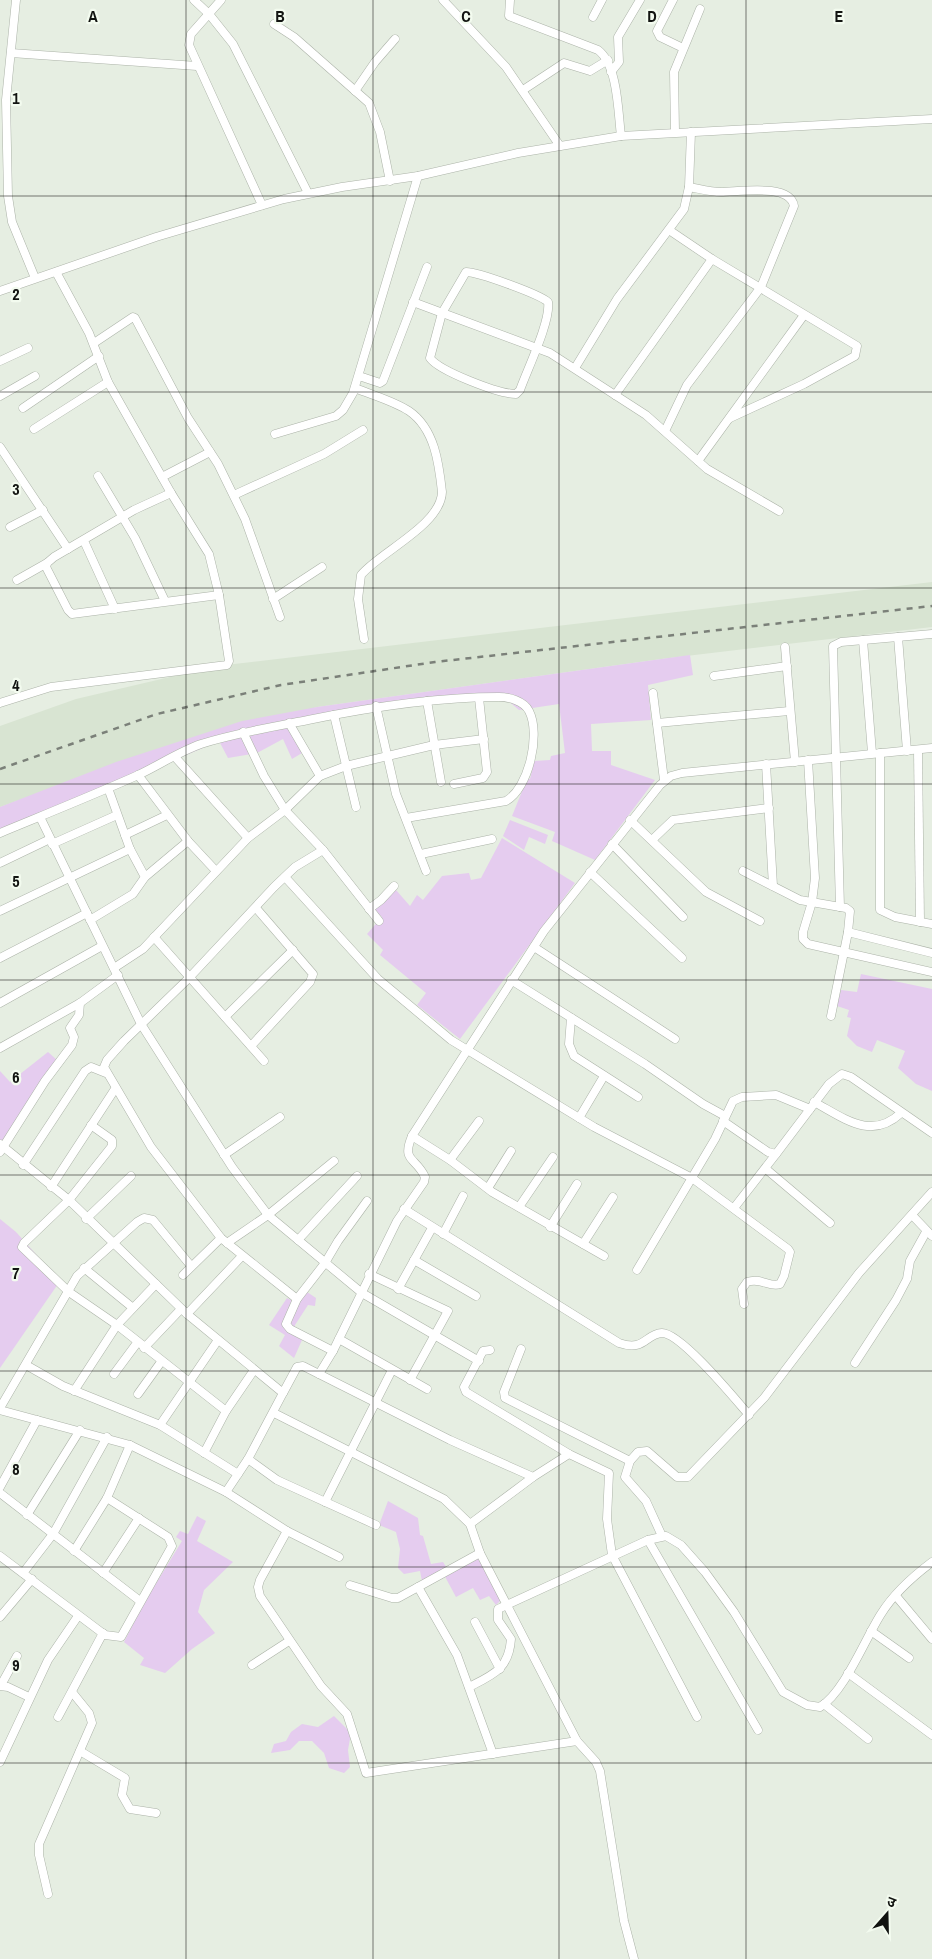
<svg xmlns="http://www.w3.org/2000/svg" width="932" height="1959" font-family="'Archivo Narrow','Noto Sans Devanagari',sans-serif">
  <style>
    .built { fill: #d8e4d2 }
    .green { fill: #e5ccef }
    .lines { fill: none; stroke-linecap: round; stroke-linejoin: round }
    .minor-casing { stroke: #acb3a8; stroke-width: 9 }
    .minor { stroke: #fff; stroke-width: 8 }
    .rail { stroke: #7b8079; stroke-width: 2.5; stroke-dasharray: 6 6; stroke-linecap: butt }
    .grid { fill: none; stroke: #121411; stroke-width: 1; stroke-opacity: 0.55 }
    .grid-label { font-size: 16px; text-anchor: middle; font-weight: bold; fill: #121411; stroke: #f3fbef; stroke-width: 4.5; stroke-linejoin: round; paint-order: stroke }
  </style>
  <rect width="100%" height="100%" fill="#e6eee2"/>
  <path class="built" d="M 932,582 L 932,627 L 661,659 L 317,707 L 45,791 L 0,807 L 0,726 L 76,699 L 217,666 Z"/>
  <g class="green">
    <path d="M 690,655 L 693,675 L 648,685 L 651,720 L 591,724 L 592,751 L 611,751 L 611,765 L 655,780 L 595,860 L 552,841 L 555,832 L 512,816 L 527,779 L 530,779 L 534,761 L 550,760 L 551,756 L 565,753 L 559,704 L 519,710 L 507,700 L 497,699 L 373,709 L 296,726 L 307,750 L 292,759 L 283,739 L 257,753 L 228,758 L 219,741 L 0,835 L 0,807 L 116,762 L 242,721 L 317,707 Z"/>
    <path d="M 510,820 L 548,835 L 545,844 L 529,837 L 524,850 L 503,836 Z"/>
    <path d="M 502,838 L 575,883 L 460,1039 L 417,1005 L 426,993 L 380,955 L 383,950 L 367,934 L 382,917 L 374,910 L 396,890 L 410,906 L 417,895 L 423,900 L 442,876 L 469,873 L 471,880 L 481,878 Z"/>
    <path d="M 861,974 L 932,989 L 932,1091 L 916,1084 L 898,1068 L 905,1051 L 877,1040 L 872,1052 L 857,1046 L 847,1036 L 851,1018 L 847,1017 L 849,1010 L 837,1006 L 841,990 L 857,992 Z"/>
    <path d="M 48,1052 L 58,1061 L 43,1079 L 0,1144 L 0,1071 L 10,1082 Z"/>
    <path d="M 0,1219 L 16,1232 L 60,1281 L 0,1368 Z"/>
    <path d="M 307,1292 L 316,1298 L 315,1306 L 308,1305 L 295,1325 L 294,1335 L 302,1340 L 294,1358 L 279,1346 L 285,1335 L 269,1325 L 287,1298 L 298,1304 Z"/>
    <path d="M 388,1501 L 418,1518 L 420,1535 L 423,1536 L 431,1564 L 443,1562 L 450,1573 L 478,1557 L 501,1600 L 496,1605 L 489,1596 L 480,1600 L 473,1588 L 456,1597 L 442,1571 L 422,1581 L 420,1571 L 404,1574 L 398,1568 L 400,1549 L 396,1532 L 379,1525 Z"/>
    <path d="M 197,1516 L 206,1521 L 197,1541 L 233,1562 L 204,1590 L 198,1612 L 215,1633 L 192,1649 L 165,1673 L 140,1665 L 144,1658 L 124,1642 L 144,1603 L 182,1541 L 176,1537 L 180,1531 L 188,1534 Z"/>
    <path d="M 334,1716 L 351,1733 L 348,1750 L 350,1767 L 344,1773 L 329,1768 L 324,1753 L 312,1741 L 299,1741 L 290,1750 L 271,1753 L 274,1744 L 286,1741 L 291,1732 L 302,1724 L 318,1727 Z"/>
  </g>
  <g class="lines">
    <g class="minor-casing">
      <g id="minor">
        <path d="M 16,0 L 6,100 L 8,196 L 12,222 L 35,278"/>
        <path d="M 194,0 L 209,14 L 233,44 L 308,193"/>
        <path d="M 221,0 L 191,34 L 189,45 L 262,205"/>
        <path d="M 443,0 L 506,67 L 560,146"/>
        <path d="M 510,0 L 509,16 L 598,50 C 618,65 618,112 621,136"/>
        <path d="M 673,0 L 657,31 L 660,37 L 683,48"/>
        <path d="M 593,17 L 602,0"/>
        <path d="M 274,24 L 294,37 L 369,103 L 380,132 L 390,181"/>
        <path d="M 11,53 L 197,66"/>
        <path d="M 611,72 L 619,62 L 618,37 L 640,0"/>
        <path d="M 523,90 L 564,63 L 590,71 L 608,60"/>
        <path d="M 355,91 L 375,62 L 395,39"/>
        <path d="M 675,132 L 674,72 L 700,9"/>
        <path d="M 669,230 L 712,259 L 857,346 L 855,356 L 804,384 L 730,418"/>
        <path d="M 466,272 C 478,272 539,294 548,302 C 551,321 527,370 520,390 L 516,394 C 499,394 439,371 430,358 L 442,313 Z"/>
        <path d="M 0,291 L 156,237 L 284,199 L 342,187 L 418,176 L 518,153 L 621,136 L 932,119"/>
        <path d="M 413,302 L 550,353 L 646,415 L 707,469 L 779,511"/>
        <path d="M 94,343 L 133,317 L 135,318 L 188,418 L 218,464 L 245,519 L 280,617"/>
        <path d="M 0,361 L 28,348"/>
        <path d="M 575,368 L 617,299 L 684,209 L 689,187 L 691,132"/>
        <path d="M 359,376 L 380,383 L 383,381 L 427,267"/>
        <path d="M 355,388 C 372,395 394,401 409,411 C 435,429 439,464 442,492 C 441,525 380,552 361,575 L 358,599 L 364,639"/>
        <path d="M 615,395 L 712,259"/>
        <path d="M 0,396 L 35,376"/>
        <path d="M 23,408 L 99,356"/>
        <path d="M 34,429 L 108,382"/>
        <path d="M 665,431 L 687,385 L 761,287 L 794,206 C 790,183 739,192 721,192 C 711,192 700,189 689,187"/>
        <path d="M 275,434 L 336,416 L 343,410 L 353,393 L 418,176"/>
        <path d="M 0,447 L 68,549"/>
        <path d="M 698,461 L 804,315"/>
        <path d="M 98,476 L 135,538 L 165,601"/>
        <path d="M 162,477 L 210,452"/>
        <path d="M 171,493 L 134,510 L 54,557 L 47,563 L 46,567 L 68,610 L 72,614 L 219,595"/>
        <path d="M 234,495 L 324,454 L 363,430"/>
        <path d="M 10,527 L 43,510"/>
        <path d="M 84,541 L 115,609"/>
        <path d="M 17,580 L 47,563"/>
        <path d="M 273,599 L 322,567"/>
        <path d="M 898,637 L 907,751"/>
        <path d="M 863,640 L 872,753"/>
        <path d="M 785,647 L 795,762"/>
        <path d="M 714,676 L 787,666"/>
        <path d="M 653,693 L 664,780"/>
        <path d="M 427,701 L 441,782"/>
        <path d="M 0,703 L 51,687 L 227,665 L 229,661 L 219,595 L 209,554 L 171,493 L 108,382 L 89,333 L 56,272"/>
        <path d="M 376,706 L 396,794 L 426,871"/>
        <path d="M 334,715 L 356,807"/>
        <path d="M 289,723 L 320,776"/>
        <path d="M 657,723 L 789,711"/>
        <path d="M 243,732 L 264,776 L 285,810 L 323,850 L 379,921"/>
        <path d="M 918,750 L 920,922"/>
        <path d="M 880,753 L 880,910 L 895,917 L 932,924"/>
        <path d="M 175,757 L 248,838"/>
        <path d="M 808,760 L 815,878 L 812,902 L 803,932 L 803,939 L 808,944 L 932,972"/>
        <path d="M 766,764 L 773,886"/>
        <path d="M 138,775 L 188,841 L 216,871"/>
        <path d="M 454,784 L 483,778 L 487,772 L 479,698"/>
        <path d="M 40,817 L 141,1024 L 232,1167 L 268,1215 L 362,1293 L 479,1361"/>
        <path d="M 630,820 L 706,892 L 760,921"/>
        <path d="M 0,833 C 46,814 91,796 136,776 C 158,766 178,752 201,744 C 236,733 272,727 308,720 C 371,707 434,697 499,697 C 509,697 524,701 529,711 C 541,734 529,788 506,801 L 406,818"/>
        <path d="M 125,835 L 167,815"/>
        <path d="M 652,840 L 673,820 L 769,808"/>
        <path d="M 52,844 L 117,815"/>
        <path d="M 612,844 L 683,917"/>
        <path d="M 421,854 L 492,839"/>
        <path d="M 0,863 L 50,839"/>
        <path d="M 743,871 L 800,900 L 846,908 L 850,911 L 848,932 L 831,1016"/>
        <path d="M 590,872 L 682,958"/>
        <path d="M 145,877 L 188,841"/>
        <path d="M 285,877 L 378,979 L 451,1040 L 594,1127 L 692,1178 L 788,1249 L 790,1252 L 784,1276 L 780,1284 C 770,1288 761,1277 747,1282 L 742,1289 L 744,1304"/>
        <path d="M 840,907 L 833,646 L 841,642 L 932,634"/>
        <path d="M 369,909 L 381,900 L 394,886"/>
        <path d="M 0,911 L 130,849"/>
        <path d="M 90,920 L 133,894 L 145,877 L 130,849 L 108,788"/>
        <path d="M 848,932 L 932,953"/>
        <path d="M 154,937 L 264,1061"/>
        <path d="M 534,947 L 675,1039"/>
        <path d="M 0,958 L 87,913"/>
        <path d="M 114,968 L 143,949 L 248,838 L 285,810 L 320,776 L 346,766 L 434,745 L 484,739"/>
        <path d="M 511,980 L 645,1064 L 703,1104 L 725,1116"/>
        <path d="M 0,1003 L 102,946"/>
        <path d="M 225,1017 L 293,950"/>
        <path d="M 571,1018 L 569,1044 L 574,1056 L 638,1097"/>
        <path d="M 251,1046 L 310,982 L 313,974 L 256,908"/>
        <path d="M 0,1048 L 80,1003 L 118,975"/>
        <path d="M 814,1102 C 844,1118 871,1141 901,1113"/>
        <path d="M 579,1118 L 604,1076"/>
        <path d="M 723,1121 L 768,1152 L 776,1154 L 829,1084 L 842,1074 L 851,1077 L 932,1133"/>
        <path d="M 91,1125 L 112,1140 L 112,1146 L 69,1200 L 24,1243 L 22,1247 L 69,1292 L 117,1325 L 226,1411"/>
        <path d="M 412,1136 L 450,1160 L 492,1192 L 604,1256"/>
        <path d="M 0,1144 L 69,1200 L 187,1314 L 283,1393 L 297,1367 L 303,1366 L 450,1440 L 533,1477 L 569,1454 L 609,1473 L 607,1519 L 612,1555 L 697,1717"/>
        <path d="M 0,1152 L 45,1081 L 72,1045 L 74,1037 L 70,1028 L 79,1015 L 80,1003"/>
        <path d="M 224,1155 L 280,1117"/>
        <path d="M 450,1160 L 479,1121"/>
        <path d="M 23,1165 L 85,1071 L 91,1067 L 106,1073"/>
        <path d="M 766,1169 L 830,1223"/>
        <path d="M 51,1187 L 115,1089"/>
        <path d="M 488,1188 L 511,1151"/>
        <path d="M 519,1207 L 553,1157"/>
        <path d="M 734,1208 L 776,1154"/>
        <path d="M 404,1209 L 619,1343 C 645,1352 645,1334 662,1333 C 681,1333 735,1399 749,1415"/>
        <path d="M 912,1215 L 932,1236"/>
        <path d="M 86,1219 L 131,1176"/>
        <path d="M 550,1227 L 577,1184"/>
        <path d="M 443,1234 L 463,1196"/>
        <path d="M 298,1240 L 357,1176"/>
        <path d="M 227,1243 L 268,1215 L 334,1161"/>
        <path d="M 583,1244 L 613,1197"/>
        <path d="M 414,1260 L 476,1296"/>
        <path d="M 84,1268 L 133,1308"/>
        <path d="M 637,1270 L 715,1139 L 733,1101 L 742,1097 L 776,1095 L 810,1109"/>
        <path d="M 369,1274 L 448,1311 L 410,1380"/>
        <path d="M 183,1275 L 221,1238"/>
        <path d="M 398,1289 L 432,1228"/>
        <path d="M 297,1299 L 221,1238 L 151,1147 L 104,1067 L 107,1060 L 124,1041 L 189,978 L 274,887 L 295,867 L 323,850"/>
        <path d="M 187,1314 L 242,1256"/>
        <path d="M 339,1339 L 427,1389"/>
        <path d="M 144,1348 L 181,1309"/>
        <path d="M 521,1349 L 504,1392 L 505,1398 L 630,1461"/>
        <path d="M 490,1350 L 483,1351 L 464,1387 L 466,1392 L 569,1454"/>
        <path d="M 333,1351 L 290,1329 L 286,1324 L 297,1299 L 325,1263 L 338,1241 L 367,1201"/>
        <path d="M 855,1363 L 896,1300 L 907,1279 L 910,1261 L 926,1232"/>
        <path d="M 26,1365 L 63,1386 L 160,1425 L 238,1474"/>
        <path d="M 114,1374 L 137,1343"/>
        <path d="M 319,1374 L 333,1351 L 397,1221 L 424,1182 L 425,1177 C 416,1157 401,1162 412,1136 L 544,931 L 660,785 L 671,776 L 682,773 L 932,748"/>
        <path d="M 74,1391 L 117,1325 L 156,1284"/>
        <path d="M 138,1394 L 161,1362"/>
        <path d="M 0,1408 L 77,1276 L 137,1222 L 144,1218 L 153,1220 L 191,1266"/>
        <path d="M 0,1410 L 130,1445 L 226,1492 L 287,1531 L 339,1557"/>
        <path d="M 274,1413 L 444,1499 L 470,1524 L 480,1553 L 577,1741 L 596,1762 L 600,1771 L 624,1921 L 634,1959"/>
        <path d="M 160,1425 L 218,1340"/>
        <path d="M 204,1453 L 226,1411 L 254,1370"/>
        <path d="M 248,1459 L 277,1480 L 376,1525"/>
        <path d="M 0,1487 L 37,1420"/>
        <path d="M 226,1492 L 248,1459 L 283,1393"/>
        <path d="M 0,1493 L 140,1601"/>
        <path d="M 325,1502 L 392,1370"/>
        <path d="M 27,1515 L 80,1430"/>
        <path d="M 470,1524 L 533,1477"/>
        <path d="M 287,1531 L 260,1580 L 258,1587 L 260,1596 L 321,1686 L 347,1714 L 366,1773 L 577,1741"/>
        <path d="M 662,1536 L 646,1501 L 625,1477 L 630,1461 L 638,1452 L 647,1451 L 677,1477 L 688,1477 L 764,1398 L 859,1273 L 932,1192"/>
        <path d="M 648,1540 L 758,1730"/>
        <path d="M 74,1551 L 107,1498 L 130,1445"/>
        <path d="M 0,1556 L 105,1635 L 121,1637 L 172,1546 L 168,1537 L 107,1498"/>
        <path d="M 23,1573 L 53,1534 L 107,1437"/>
        <path d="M 103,1573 L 139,1518"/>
        <path d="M 350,1585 L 392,1598 L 398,1598 L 480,1553"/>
        <path d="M 418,1587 L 457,1655 L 493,1754"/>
        <path d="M 896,1596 L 932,1639"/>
        <path d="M 0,1617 L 32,1579"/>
        <path d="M 475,1622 L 500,1669"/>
        <path d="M 871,1631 L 909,1658"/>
        <path d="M 252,1665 L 289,1641"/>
        <path d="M 848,1673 L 932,1735"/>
        <path d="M 1,1685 L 17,1656"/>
        <path d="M 0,1686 L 8,1687 L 29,1697"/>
        <path d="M 469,1687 C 493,1675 509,1669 511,1639 L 498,1620 L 498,1609 L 648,1540 L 666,1536 L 681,1545 L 705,1572 L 734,1612 L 783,1692 L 807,1705 L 820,1707 C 844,1693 865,1639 881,1614 C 894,1593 912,1577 932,1562"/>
        <path d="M 824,1704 L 868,1739"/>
        <path d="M 58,1717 L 103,1633"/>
        <path d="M 80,1751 L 125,1778 L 122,1795 L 130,1809 L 156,1813"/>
        <path d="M 0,1762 L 48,1660 L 78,1616"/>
        <path d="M 48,1894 L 39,1855 L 39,1844 L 92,1723 L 89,1713 L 72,1692"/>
      </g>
    </g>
    <use href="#minor" class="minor"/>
    <path class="rail" d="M 0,769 L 157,714 L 281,685 L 435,662 L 932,606"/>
  </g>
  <path class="grid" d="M 186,0 L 186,1959M 373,0 L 373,1959M 559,0 L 559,1959M 746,0 L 746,1959M 0,196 L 932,196M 0,392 L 932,392M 0,588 L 932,588M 0,784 L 932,784M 0,980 L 932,980M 0,1175 L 932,1175M 0,1371 L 932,1371M 0,1567 L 932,1567M 0,1763 L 932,1763"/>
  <g class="grid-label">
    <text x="93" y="22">A</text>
    <text x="280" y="22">B</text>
    <text x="466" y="22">C</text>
    <text x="652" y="22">D</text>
    <text x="839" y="22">E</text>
    <text x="16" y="104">1</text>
    <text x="16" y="300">2</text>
    <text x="16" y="495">3</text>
    <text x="16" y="691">4</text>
    <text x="16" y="887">5</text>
    <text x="16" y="1083">6</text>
    <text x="16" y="1279">7</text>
    <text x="16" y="1475">8</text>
    <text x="16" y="1671">9</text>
  </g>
  <g transform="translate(887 1914) rotate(20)" stroke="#f3fbef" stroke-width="4" paint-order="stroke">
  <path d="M0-4L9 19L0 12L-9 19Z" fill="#121411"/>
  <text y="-8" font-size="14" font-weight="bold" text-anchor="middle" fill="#121411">उ</text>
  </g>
</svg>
